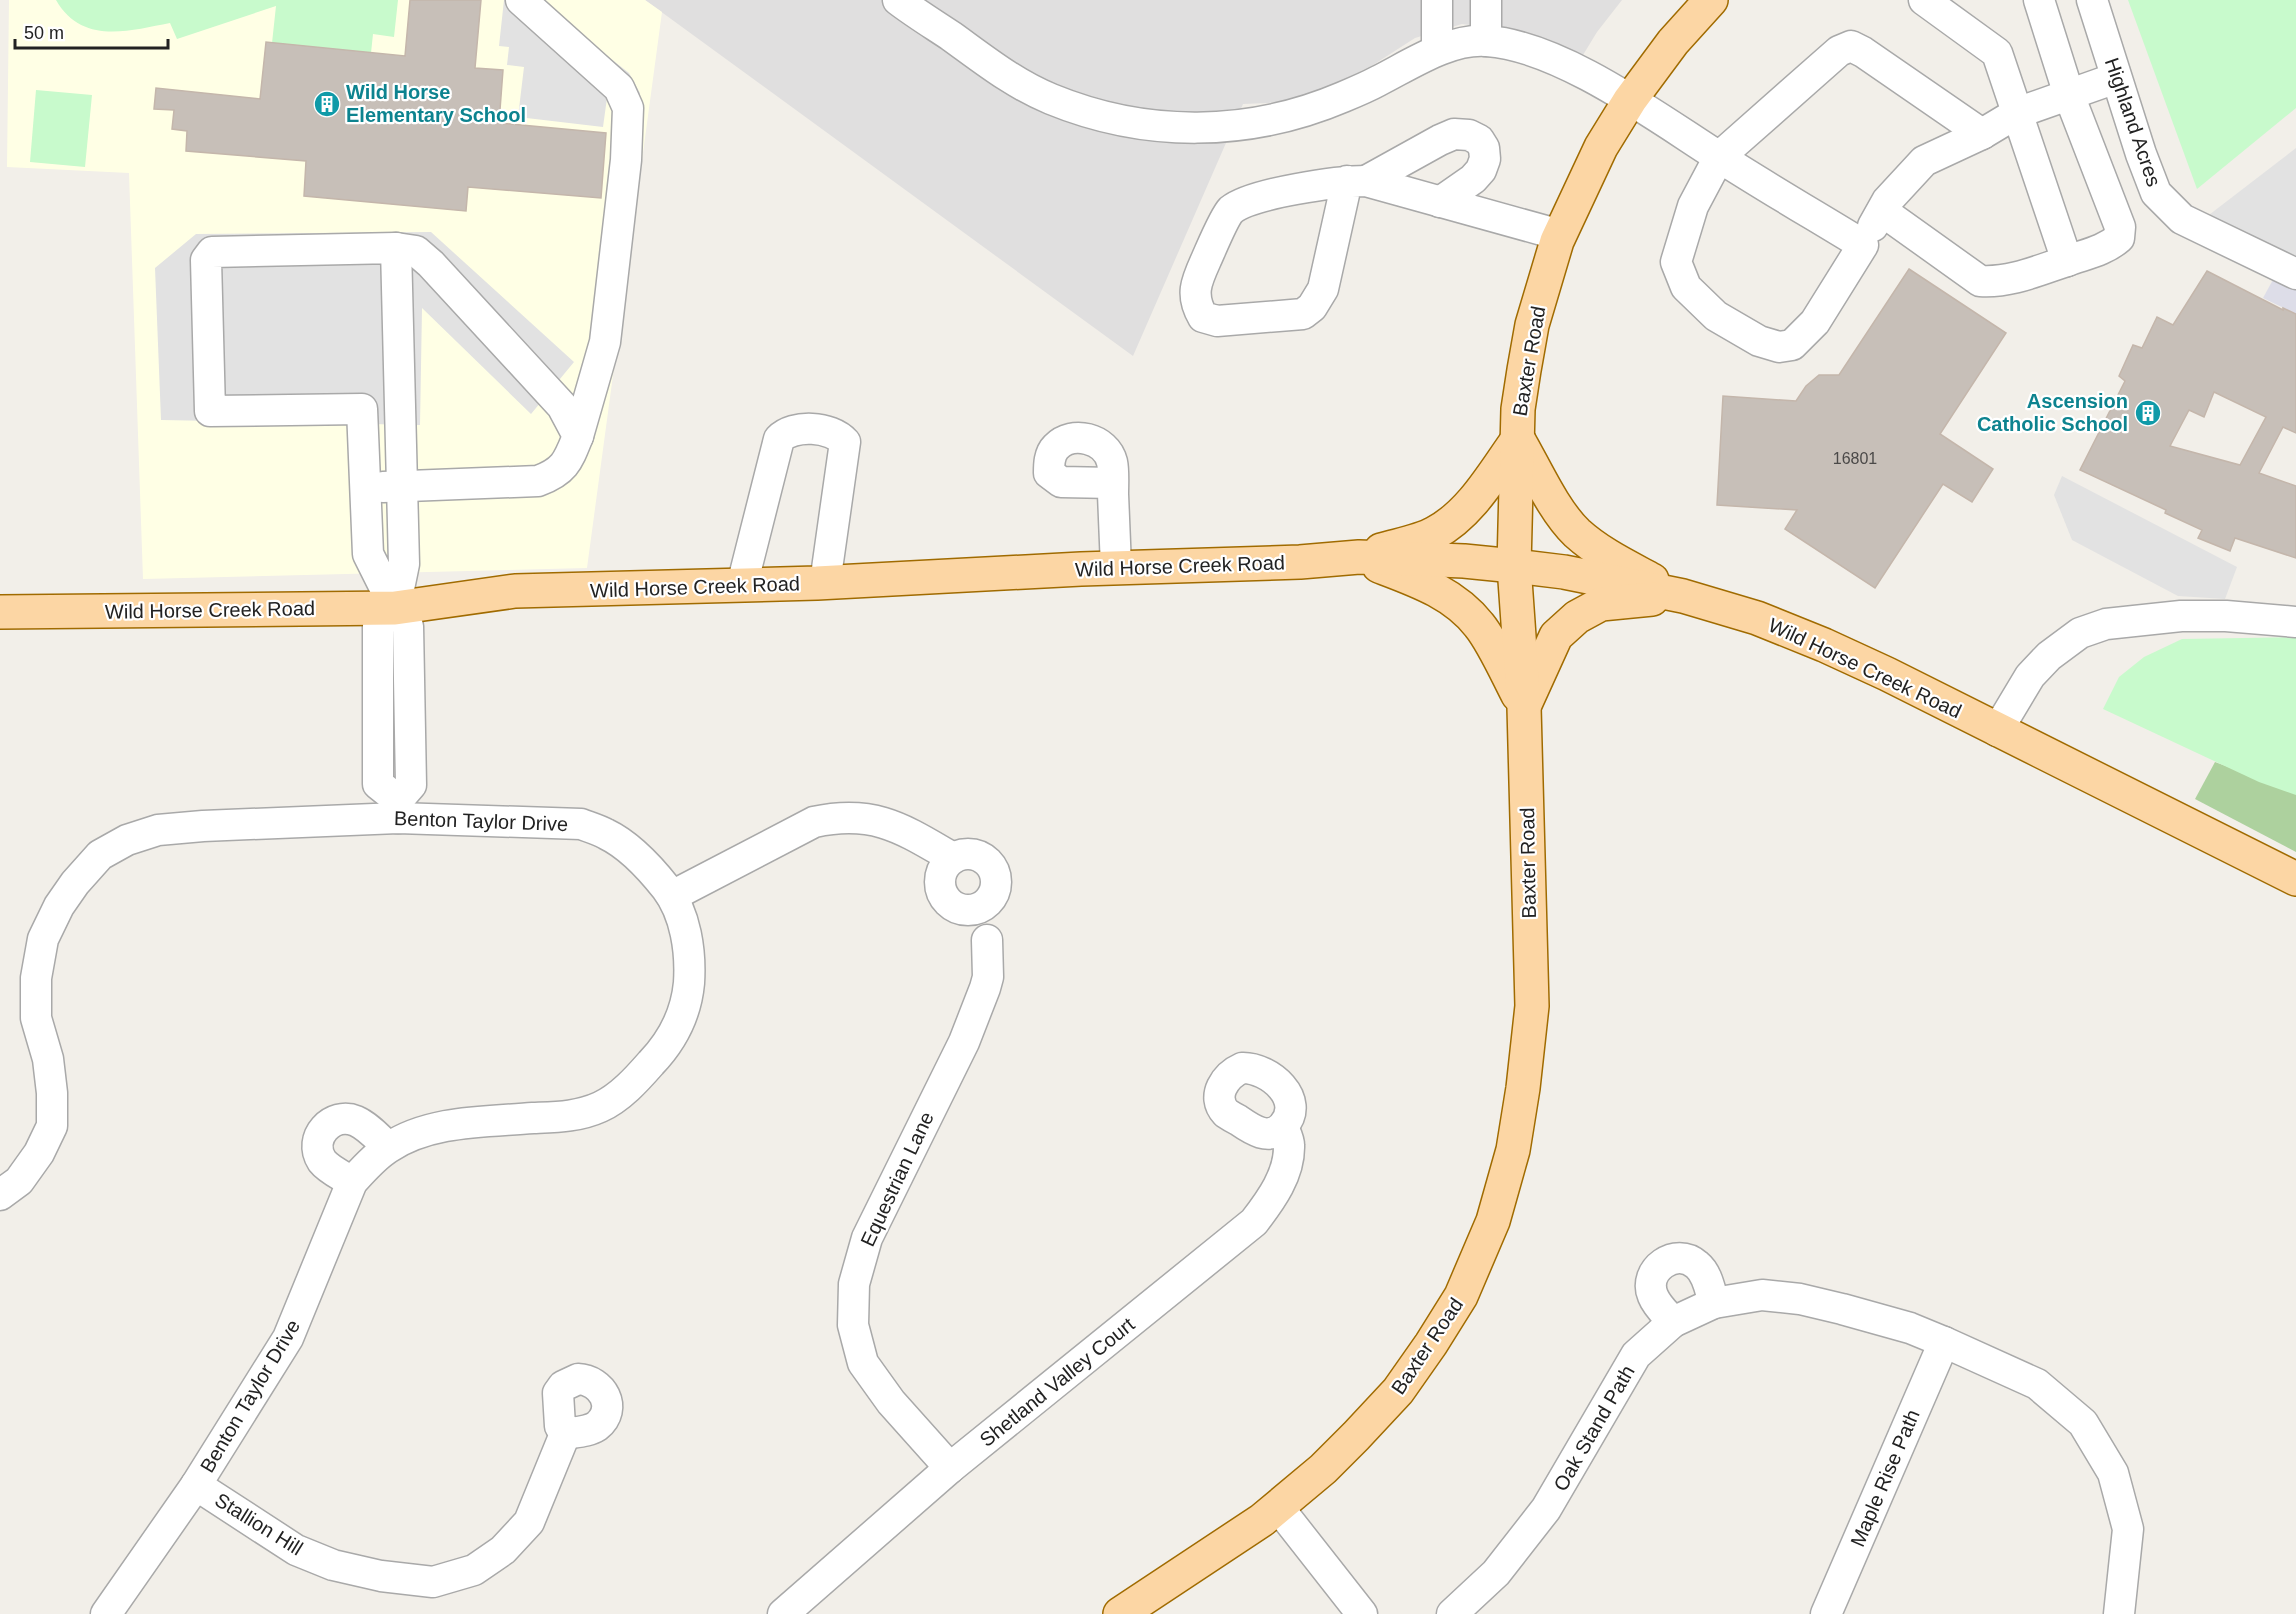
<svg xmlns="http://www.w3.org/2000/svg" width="2296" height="1614" font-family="Arial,sans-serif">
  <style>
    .residential { fill: #e0dfdf }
    .education { fill: #ffffe5 }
    .forest { fill: #add19e }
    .park { fill: #c8facc }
    .parking { fill: #e2e2e2 }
    .plaza { fill: #dddde8 }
    .building { fill: #c7bfb8; stroke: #c4b6ab; stroke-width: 1.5; fill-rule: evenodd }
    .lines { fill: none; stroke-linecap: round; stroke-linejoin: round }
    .minor-casing { stroke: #a9a9a9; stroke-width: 33 }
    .major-casing { stroke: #a06b00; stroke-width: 36 }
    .minor { stroke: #fff; stroke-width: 30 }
    .major { stroke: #fcd6a4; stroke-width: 33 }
    .labels { text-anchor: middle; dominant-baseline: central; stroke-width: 4.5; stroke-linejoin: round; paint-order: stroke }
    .number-label { font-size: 16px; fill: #4b4948 }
    .culture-label { font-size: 20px; font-weight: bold; fill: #0d838f; stroke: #fff; text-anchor: start }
    .street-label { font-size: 20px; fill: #222; stroke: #fff }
  </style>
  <rect width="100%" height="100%" fill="#f2efe9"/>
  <path class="residential" d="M 645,0 L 1622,0 L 1597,32 L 1583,55 L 1517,31 L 1462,24 L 1415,38 L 1373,65 L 1343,80 L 1299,99 L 1268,103 L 1243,104 L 1133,356 Z"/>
  <path class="education" d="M 9,0 L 645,0 L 662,12 L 587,568 L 143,579 L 129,173 L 7,167 Z"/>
  <path class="forest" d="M 2215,762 L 2296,792 L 2296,852 L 2195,799 Z"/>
  <g class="park">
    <path d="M 56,0 L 398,0 L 394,37 L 373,34 L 371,53 L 272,43 L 276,6 L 177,39 L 170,23 C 128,31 82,45 56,0 Z"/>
    <path d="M 2128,0 L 2296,0 L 2296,108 L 2197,189 Z"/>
    <path d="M 36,90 L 92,95 L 85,167 L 30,162 Z"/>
    <path d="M 2296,637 L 2296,795 L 2259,782 L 2103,709 L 2119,677 L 2144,657 L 2182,639 Z"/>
  </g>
  <g class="parking">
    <path d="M 504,0 L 536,0 L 629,73 L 640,93 L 639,103 L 607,98 L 603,127 L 518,117 L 524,67 L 507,65 L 509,47 L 499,46 Z"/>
    <path d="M 2296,148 L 2296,261 L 2205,218 Z"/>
    <path d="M 431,232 L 574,362 L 531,414 L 422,308 L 420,425 L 161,420 L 155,268 L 196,234 Z"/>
    <path d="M 2062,476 L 2237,567 L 2225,599 L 2178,596 L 2072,540 L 2054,495 Z"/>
  </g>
  <path class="plaza" d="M 2275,276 L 2296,287 L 2296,314 L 2263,298 Z"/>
  <g class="building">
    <path d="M 410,0 L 481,0 L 475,68 L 503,70 L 499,123 L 606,133 L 601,198 L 468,187 L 466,211 L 304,196 L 306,161 L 186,151 L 187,131 L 172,129 L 174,110 L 154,109 L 156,88 L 260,99 L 266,42 L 405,56 Z"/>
    <path d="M 1909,269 L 2006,333 L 1940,434 L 1993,469 L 1972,502 L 1943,484 L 1875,588 L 1785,529 L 1797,510 L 1717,505 L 1723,396 L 1796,401 L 1806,386 L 1819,375 L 1839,375 Z"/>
    <path d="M 2207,271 L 2283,310 L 2283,308 L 2296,314 L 2296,433 L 2283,427 L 2259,473 L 2296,486 L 2296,558 L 2235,538 L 2230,551 L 2198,538 L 2202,530 L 2165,513 L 2166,510 L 2080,470 L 2125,381 L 2119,376 L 2133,345 L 2142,348 L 2157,317 L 2173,325 ZM 2214,392 L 2266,417 L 2240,465 L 2170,446 L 2189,410 L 2204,417 Z"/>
  </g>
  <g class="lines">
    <g class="minor-casing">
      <g id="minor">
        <path d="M 521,0 L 619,88 L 628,108 L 626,160 L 605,342 L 578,436"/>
        <path d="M 898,0 C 915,13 933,24 951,36 C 983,59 1014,84 1051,99 C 1146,138 1249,137 1343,97 C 1355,92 1367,87 1378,81 C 1410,65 1449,38 1487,41 C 1560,46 1655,116 1716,155 C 1764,186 1814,215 1863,245 L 1815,322 L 1792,345 L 1779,347 L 1759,341 L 1716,316 L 1686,287 L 1676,262 L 1693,206 L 1719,157 L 1839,51 L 1851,46 L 1863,52 L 1982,134 L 2017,113 L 2116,78"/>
        <path d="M 1437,0 L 1437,50"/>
        <path d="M 1924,0 L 1997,53 L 2067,261"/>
        <path d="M 2092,0 L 2141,154 L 2156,193 L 2182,219 L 2296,274"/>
        <path d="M 1486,41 L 1486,0"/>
        <path d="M 1347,181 L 1323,289 L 1312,307 L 1303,314 L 1217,321 L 1203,317 C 1190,295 1196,282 1206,260 C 1211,249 1224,217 1231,210 C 1252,193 1338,181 1366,181 L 1560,235"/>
        <path d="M 1366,181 L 1440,140 L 1454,134 L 1469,135 L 1479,140 L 1484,148 L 1485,159 L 1481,170 L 1473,179 L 1440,202"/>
        <path d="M 1882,211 L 1980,281 C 2011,283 2039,270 2067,261 C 2086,254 2104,251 2119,238 L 2120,227 L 2069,95 L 2039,0"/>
        <path d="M 1873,226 L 1887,201 L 1924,161 L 1982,134"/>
        <path d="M 1113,483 L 1061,482 L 1049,473 C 1049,465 1049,454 1056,447 C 1072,430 1106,438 1112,462 C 1114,471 1113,484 1113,494 C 1114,518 1115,543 1116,567"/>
        <path d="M 383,487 L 538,481 C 565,471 568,461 578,436 L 562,406 L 431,264 L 416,251 L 396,248"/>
        <path d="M 742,585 L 779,439 C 793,424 831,426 845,442 L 825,583"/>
        <path d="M 395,608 L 404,564 L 396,248 L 212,252 L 206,260 L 210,411 L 362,409 L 368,554 L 395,608 L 408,626 L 411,785 L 398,800 L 398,818"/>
        <path d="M 395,608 L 378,626 L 378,784 L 398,800"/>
        <path d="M 1997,731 L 2030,676 L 2049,656 L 2080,633 L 2106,624 L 2181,616 L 2226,616 L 2296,622"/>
        <circle cx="968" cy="882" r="28"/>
        <path d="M 672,896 L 814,822 C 875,809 903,829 953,858"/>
        <path d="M 1242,1068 C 1269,1067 1307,1100 1283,1126 C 1269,1142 1251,1129 1238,1120 C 1234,1118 1229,1115 1226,1113 C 1210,1096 1226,1075 1242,1068 Z"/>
        <path d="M 352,1182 C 343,1176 329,1170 322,1161 C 307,1138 332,1111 356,1121 C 368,1126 379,1139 388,1147"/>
        <path d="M 0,1195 L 19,1181 L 39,1153 L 52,1126 L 52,1093 L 48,1059 L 36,1018 L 36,978 L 43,939 L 59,906 L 75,883 L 100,855 L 127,840 L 158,830 L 203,826 L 398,818 L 581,824 C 589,827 599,830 606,834 C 629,845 651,869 666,888 C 686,914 691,952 689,983 C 686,1015 673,1040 651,1063 C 637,1079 620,1098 600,1107 C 578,1117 556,1117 533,1118 C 485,1122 430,1120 388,1148 C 374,1157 363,1170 352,1182 L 288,1338 L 196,1485 L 106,1614"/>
        <path d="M 1673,1322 C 1666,1314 1657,1306 1653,1296 C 1642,1270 1676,1246 1697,1265 C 1708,1274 1710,1291 1714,1303"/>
        <path d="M 578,1379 C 602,1380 619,1408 597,1426 C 588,1432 575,1432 565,1434 L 560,1426 L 558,1393 L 563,1386 Z"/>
        <path d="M 950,1468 L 891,1402 L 863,1363 L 853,1325 L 854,1284 L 867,1238 L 964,1042 L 985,988 L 988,977 L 987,940"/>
        <path d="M 196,1485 L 296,1550 L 333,1565 L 381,1576 L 433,1582 L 474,1570 L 503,1550 L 529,1522 L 565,1434"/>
        <path d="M 1278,1507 L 1362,1614"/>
        <path d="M 783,1614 L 950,1468 L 1254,1222 C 1271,1200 1290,1174 1289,1145 C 1289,1139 1285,1132 1283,1127"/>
        <path d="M 1452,1614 L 1496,1573 L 1546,1509 L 1636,1355 L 1673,1322 L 1714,1303 L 1762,1295 L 1800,1299 L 1842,1309 L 1910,1328 L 1944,1342 L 2037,1384 L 2083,1423 L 2113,1473 L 2128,1529 L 2119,1614"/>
        <path d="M 1826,1614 L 1944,1342"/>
      </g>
    </g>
    <g class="major-casing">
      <g id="major">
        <path d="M 1518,439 C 1535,468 1553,510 1577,533 C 1599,553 1626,566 1652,580"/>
        <path d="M 1381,550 C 1398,545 1419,542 1435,533 C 1472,513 1494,472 1518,439"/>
        <path d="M 1379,566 C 1416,580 1454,593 1479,625 C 1493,642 1507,674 1518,695"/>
        <path d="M 0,612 L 395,608 L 515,591 L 817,583 L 1081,569 L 1300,562 L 1359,557 L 1464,561 L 1514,566 L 1564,572 L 1683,596 L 1757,618 L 1824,645 L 1887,674 L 2296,879"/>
        <path d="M 1526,702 L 1556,636 L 1577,617 L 1601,604 L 1652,599"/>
        <path d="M 1120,1614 L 1262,1520 L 1323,1469 L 1356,1436 L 1398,1391 L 1431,1344 L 1461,1296 L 1493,1221 L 1513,1150 L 1523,1088 L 1532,1006 L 1524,707 L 1514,566 L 1518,409 L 1524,370 L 1532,325 L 1557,241 L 1601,147 L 1630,100 L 1673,42 L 1711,0"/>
      </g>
    </g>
    <use href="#minor" class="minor"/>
    <use href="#major" class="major"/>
  </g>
  <defs>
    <g id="building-disc" transform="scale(1.35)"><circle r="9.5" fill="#0f9aa8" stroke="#fff"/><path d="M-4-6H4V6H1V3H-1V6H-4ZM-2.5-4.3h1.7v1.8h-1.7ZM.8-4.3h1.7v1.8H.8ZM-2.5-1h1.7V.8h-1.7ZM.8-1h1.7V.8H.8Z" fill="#fff"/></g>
  </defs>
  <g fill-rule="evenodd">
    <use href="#building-disc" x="327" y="104"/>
    <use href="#building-disc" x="2148" y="413"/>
  </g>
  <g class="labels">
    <g class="number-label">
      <text x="1855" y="458">16801</text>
    </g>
    <g class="culture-label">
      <text x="346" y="92">Wild Horse<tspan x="346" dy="23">Elementary School</tspan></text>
      <text x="2128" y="401" text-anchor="end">Ascension<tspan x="2128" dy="23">Catholic School</tspan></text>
    </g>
    <g class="street-label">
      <text transform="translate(2133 122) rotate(71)">Highland Acres</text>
      <text transform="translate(1529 361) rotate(-80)">Baxter Road</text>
      <text transform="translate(1180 566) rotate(-2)">Wild Horse Creek Road</text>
      <text transform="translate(695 587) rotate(-2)">Wild Horse Creek Road</text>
      <text transform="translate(210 610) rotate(-1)">Wild Horse Creek Road</text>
      <text transform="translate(1865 668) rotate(25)">Wild Horse Creek Road</text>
      <text transform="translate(481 821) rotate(2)">Benton Taylor Drive</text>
      <text transform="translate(1528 863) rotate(-91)">Baxter Road</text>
      <text transform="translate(897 1179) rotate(-65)">Equestrian Lane</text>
      <text transform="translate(1427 1346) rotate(-56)">Baxter Road</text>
      <text transform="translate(1057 1382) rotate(-39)">Shetland Valley Court</text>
      <text transform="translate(250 1396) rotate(-59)">Benton Taylor Drive</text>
      <text transform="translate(1594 1428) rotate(-60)">Oak Stand Path</text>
      <text transform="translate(1885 1478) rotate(-67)">Maple Rise Path</text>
      <text transform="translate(259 1524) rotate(32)">Stallion Hill</text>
    </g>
  </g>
  <path d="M15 39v9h153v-9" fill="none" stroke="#222222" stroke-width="3"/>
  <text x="24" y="39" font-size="18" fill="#222222" stroke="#ffffff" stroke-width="4.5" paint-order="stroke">50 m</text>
</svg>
